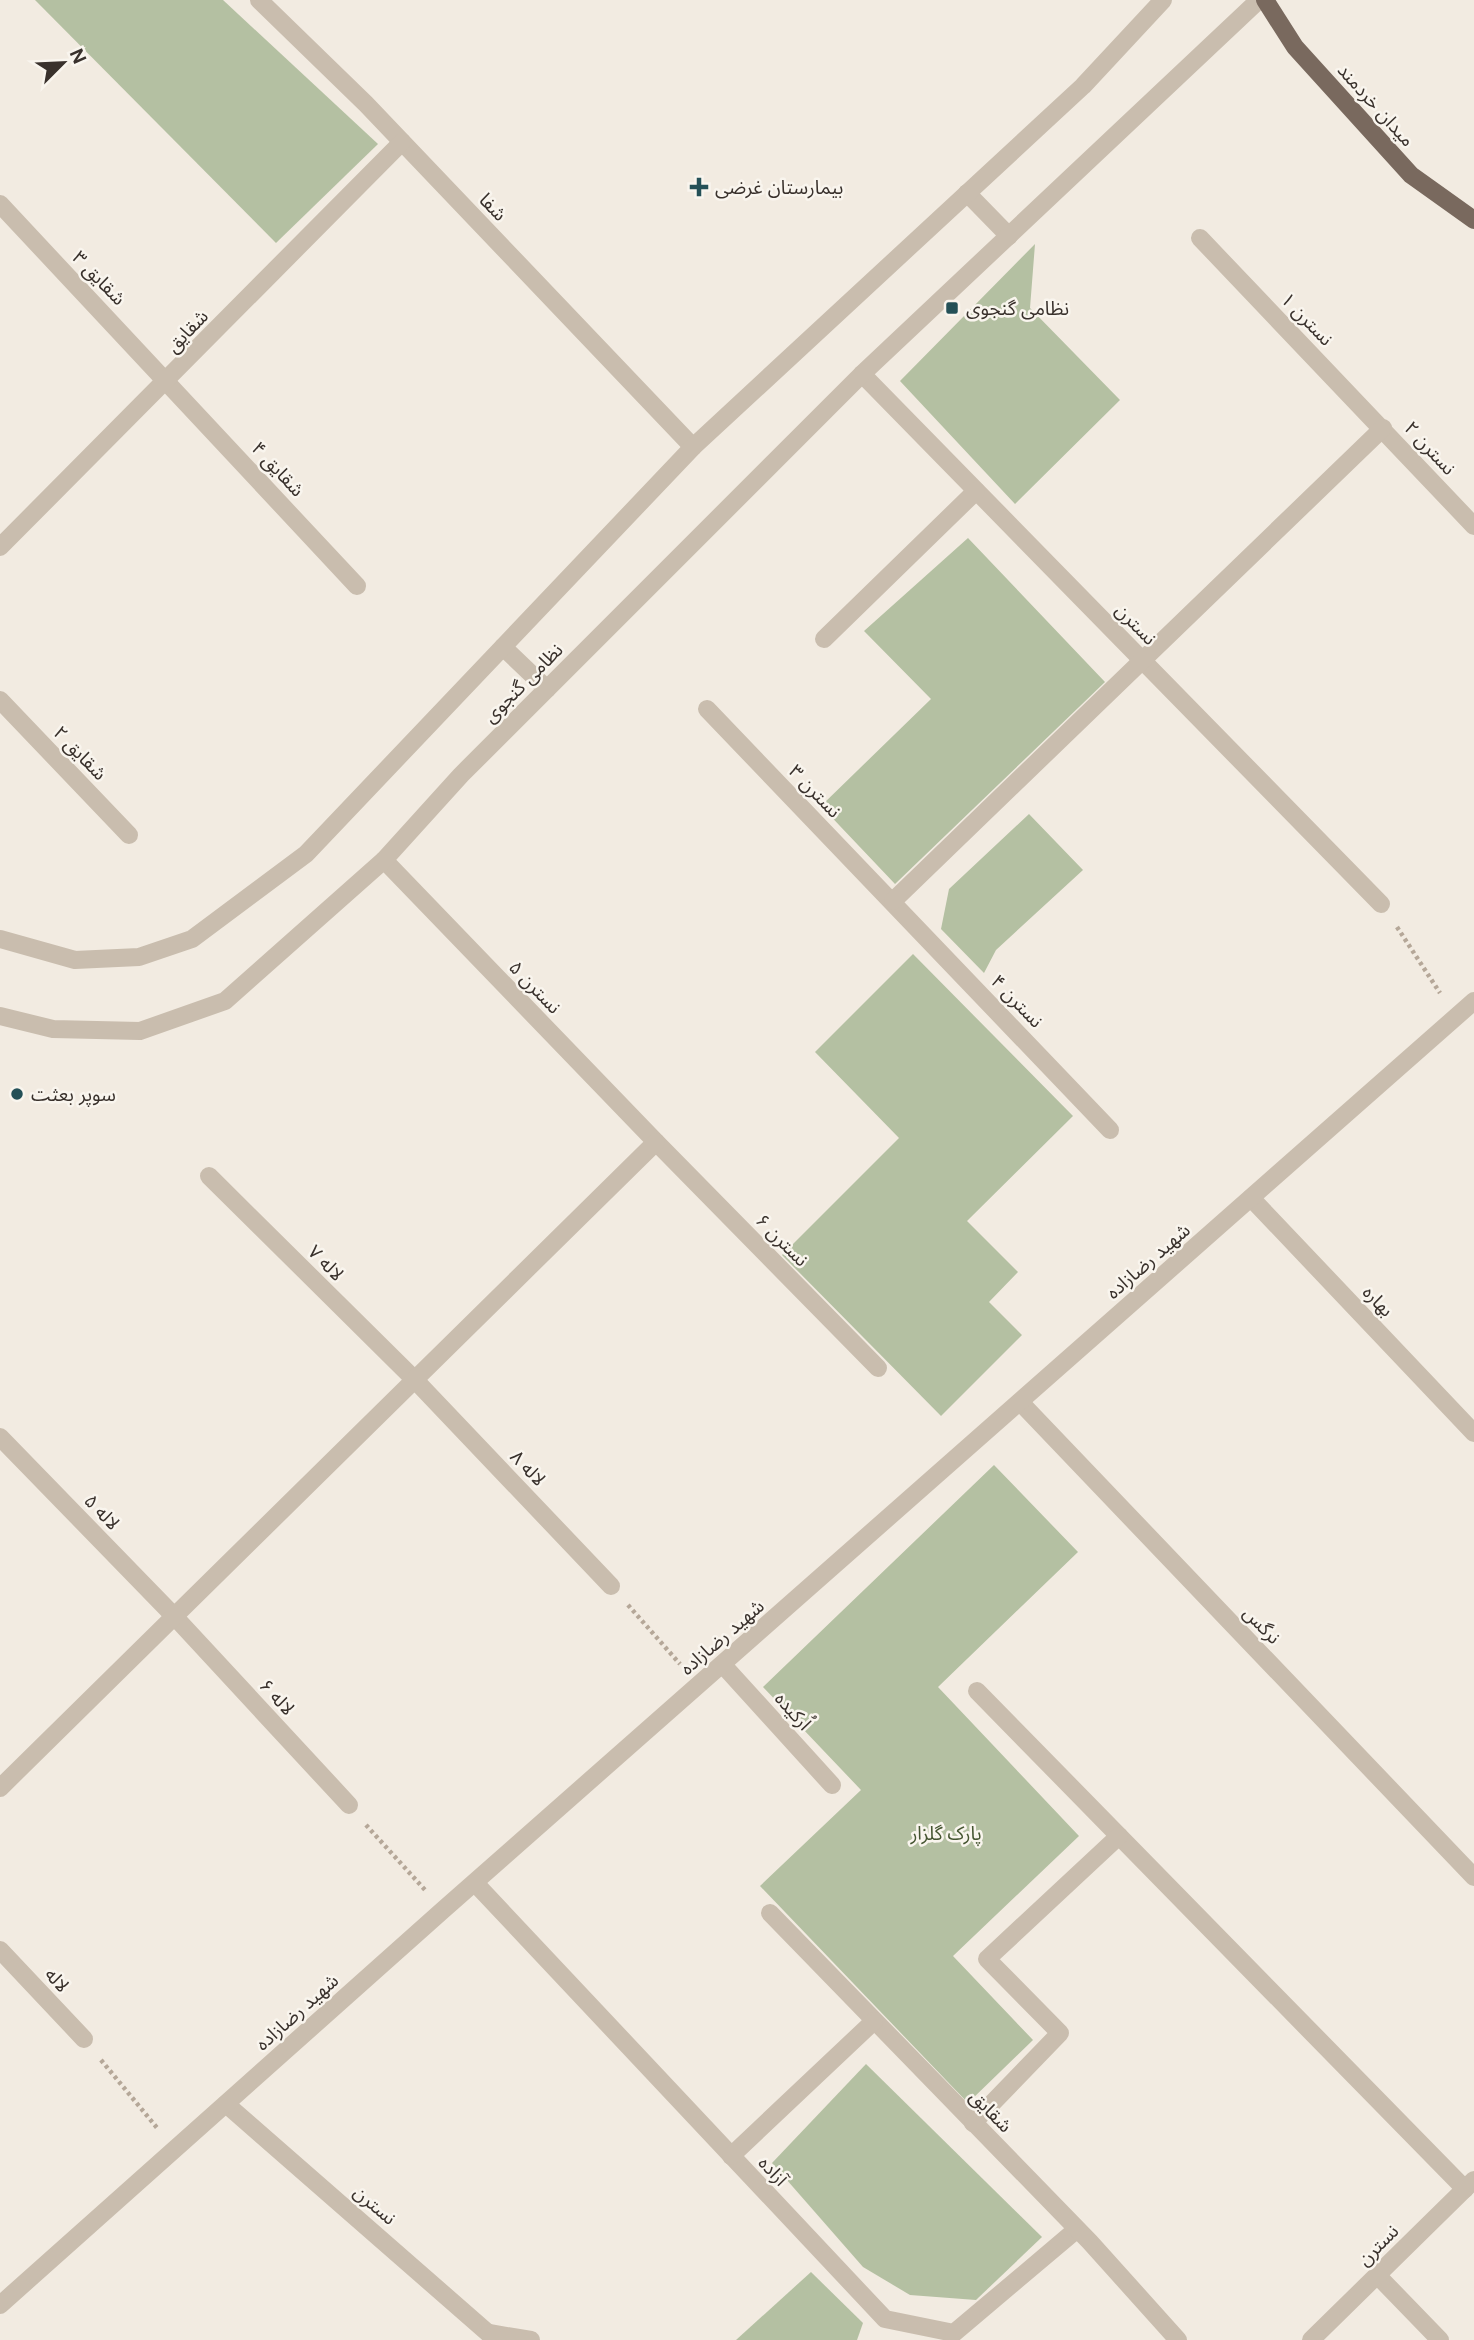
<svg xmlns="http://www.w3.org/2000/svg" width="1474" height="2340" font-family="'DM Sans','Noto Sans Arabic',sans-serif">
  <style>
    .green { fill: #b4c0a2 }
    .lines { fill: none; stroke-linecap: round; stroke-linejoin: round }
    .path { stroke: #b5a798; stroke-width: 4.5; stroke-dasharray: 3.5 3.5; stroke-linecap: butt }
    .minor { stroke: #c9bdae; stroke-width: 18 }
    .major { stroke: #79695e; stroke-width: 18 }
    .poi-dot { fill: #245057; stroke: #f9f5ee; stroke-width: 2.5 }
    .labels { text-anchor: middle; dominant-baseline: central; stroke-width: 5; stroke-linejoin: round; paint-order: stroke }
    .street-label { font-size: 19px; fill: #39312c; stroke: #f9f5ee }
    .poi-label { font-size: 19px; fill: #39312c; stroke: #f9f5ee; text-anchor: start }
    .park-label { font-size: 19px; fill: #455531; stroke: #f9f5ee }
  </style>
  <rect width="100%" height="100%" fill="#f2ebe1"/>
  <g class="green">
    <path d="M 35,0 L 223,0 L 378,144 L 276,243 Z"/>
    <path d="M 1035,244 L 1030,308 L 1120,400 L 1015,504 L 900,381 Z"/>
    <path d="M 968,538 L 1105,682 L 895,884 L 821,806 L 931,699 L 864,631 Z"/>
    <path d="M 1029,814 L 1083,870 L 996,950 L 984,973 L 941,929 L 949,889 Z"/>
    <path d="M 913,954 L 1073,1116 L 967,1221 L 1018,1272 L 989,1302 L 1022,1335 L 941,1416 L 782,1255 L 899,1138 L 815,1052 Z"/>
    <path d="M 994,1465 L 1078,1552 L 938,1687 L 1079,1836 L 953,1956 L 1033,2040 L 968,2103 L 760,1886 L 861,1790 L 763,1687 Z"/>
    <path d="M 866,2064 L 1042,2237 L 976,2300 L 910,2295 L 863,2267 L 772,2163 Z"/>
    <path d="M 811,2272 L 863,2323 L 857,2340 L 736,2340 Z"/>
  </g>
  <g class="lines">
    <g class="path">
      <path d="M 1397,927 L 1440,993"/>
      <path d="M 628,1605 L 680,1664"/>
      <path d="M 366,1825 L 426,1891"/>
      <path d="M 101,2060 L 158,2129"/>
    </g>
    <g class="minor">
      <path d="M 259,0 L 366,104 L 693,447"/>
      <path d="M 967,193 L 1009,236"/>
      <path d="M 0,204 L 357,586"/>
      <path d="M 1200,238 L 1474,526"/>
      <path d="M 862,374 L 1381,904"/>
      <path d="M 0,547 L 402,142"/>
      <path d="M 824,639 L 976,491"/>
      <path d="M 503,647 L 547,689"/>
      <path d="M 0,700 L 129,835"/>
      <path d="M 707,709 L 1110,1130"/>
      <path d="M 384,860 L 656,1142 L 878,1368"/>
      <path d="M 893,901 L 1383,428"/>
      <path d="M 0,939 L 75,960 L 139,957 L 192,939 L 306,854 L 693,447 L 1083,86 L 1163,0"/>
      <path d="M 0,1016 L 53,1029 L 140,1031 L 225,1001 L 384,860 L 461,775 L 862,374 L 1259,0"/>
      <path d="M 209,1176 L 415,1380 L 611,1586"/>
      <path d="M 1251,1198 L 1474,1433"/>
      <path d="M 1020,1402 L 1474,1877"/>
      <path d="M 0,1437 L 174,1616 L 349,1805"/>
      <path d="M 723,1665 L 832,1785"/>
      <path d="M 977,1691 L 1465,2189"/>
      <path d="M 0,1788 L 656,1142"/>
      <path d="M 475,1883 L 885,2319 L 954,2333 L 1076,2230"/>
      <path d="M 770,1913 L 1090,2242 L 1178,2340"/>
      <path d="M 0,1950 L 84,2039"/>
      <path d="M 226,2104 L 496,2340"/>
      <path d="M 973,2123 L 1060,2033 L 987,1959 L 1119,1836"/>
      <path d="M 731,2156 L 874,2021"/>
      <path d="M 1377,2275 L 1440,2340"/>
      <path d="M 0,2305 L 443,1910 L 1474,1001"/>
      <path d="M 489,2333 L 531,2340"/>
      <path d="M 1311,2340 L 1474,2180"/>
    </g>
    <path class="major" d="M 1265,0 L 1295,47 L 1411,175 L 1474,220"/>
  </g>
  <g class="poi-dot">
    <path d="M695.5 176.5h7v7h7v7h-7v7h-7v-7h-7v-7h7z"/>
    <rect x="945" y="301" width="14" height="14" rx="3.5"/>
    <circle cx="17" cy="1094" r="7"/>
  </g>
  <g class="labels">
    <g class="street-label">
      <text transform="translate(1376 105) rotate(48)">میدان خردمند</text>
      <text transform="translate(493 207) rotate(46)">شفا</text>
      <text transform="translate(99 278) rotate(46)">شقایق ۳</text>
      <text transform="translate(1307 319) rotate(46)">نسترن ۱</text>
      <text transform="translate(187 331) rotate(-46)">شقایق</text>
      <text transform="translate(1430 448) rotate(47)">نسترن ۲</text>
      <text transform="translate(278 469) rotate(47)">شقایق ۴</text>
      <text transform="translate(1136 624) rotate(46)">نسترن</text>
      <text transform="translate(523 683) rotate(-45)">نظامی گنجوی</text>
      <text transform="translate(80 753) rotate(46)">شقایق ۲</text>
      <text transform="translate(815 791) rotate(46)">نسترن ۳</text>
      <text transform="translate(535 987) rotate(46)">نسترن ۵</text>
      <text transform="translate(1017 1001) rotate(46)">نسترن ۴</text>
      <text transform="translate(782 1240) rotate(45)">نسترن ۶</text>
      <text transform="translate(1148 1261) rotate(-41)">شهید رضازاده</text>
      <text transform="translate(326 1263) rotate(45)">لاله ۷</text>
      <text transform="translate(1378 1301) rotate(46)">بهاره</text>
      <text transform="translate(528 1468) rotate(46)">لاله ۸</text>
      <text transform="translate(102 1512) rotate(46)">لاله ۵</text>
      <text transform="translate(1262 1625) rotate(46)">نرگس</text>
      <text transform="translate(722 1637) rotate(-41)">شهید رضازاده</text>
      <text transform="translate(277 1697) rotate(47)">لاله ۶</text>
      <text transform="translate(793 1711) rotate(48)">اُرکیده</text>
      <text transform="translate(57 1980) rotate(47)">لاله</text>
      <text transform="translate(297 2012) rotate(-42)">شهید رضازاده</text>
      <text transform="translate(991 2111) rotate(46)">شقایق</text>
      <text transform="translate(773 2171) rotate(47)">آزاده</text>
      <text transform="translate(375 2205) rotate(41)">نسترن</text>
      <text transform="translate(1378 2245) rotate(-45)">نسترن</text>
    </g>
    <g class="poi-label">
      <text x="715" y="187">بیمارستان غرضی</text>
      <text x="966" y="308">نظامی گنجوی</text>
      <text x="31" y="1094">سوپر بعثت</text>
    </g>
    <g class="park-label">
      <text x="946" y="1833">پارک گلزار</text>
    </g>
  </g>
  <g transform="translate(63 63) rotate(66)" stroke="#f9f5ee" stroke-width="5" paint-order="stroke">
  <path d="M0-5L12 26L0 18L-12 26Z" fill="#39312c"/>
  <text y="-10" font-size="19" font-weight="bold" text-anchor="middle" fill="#39312c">N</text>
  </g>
</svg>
